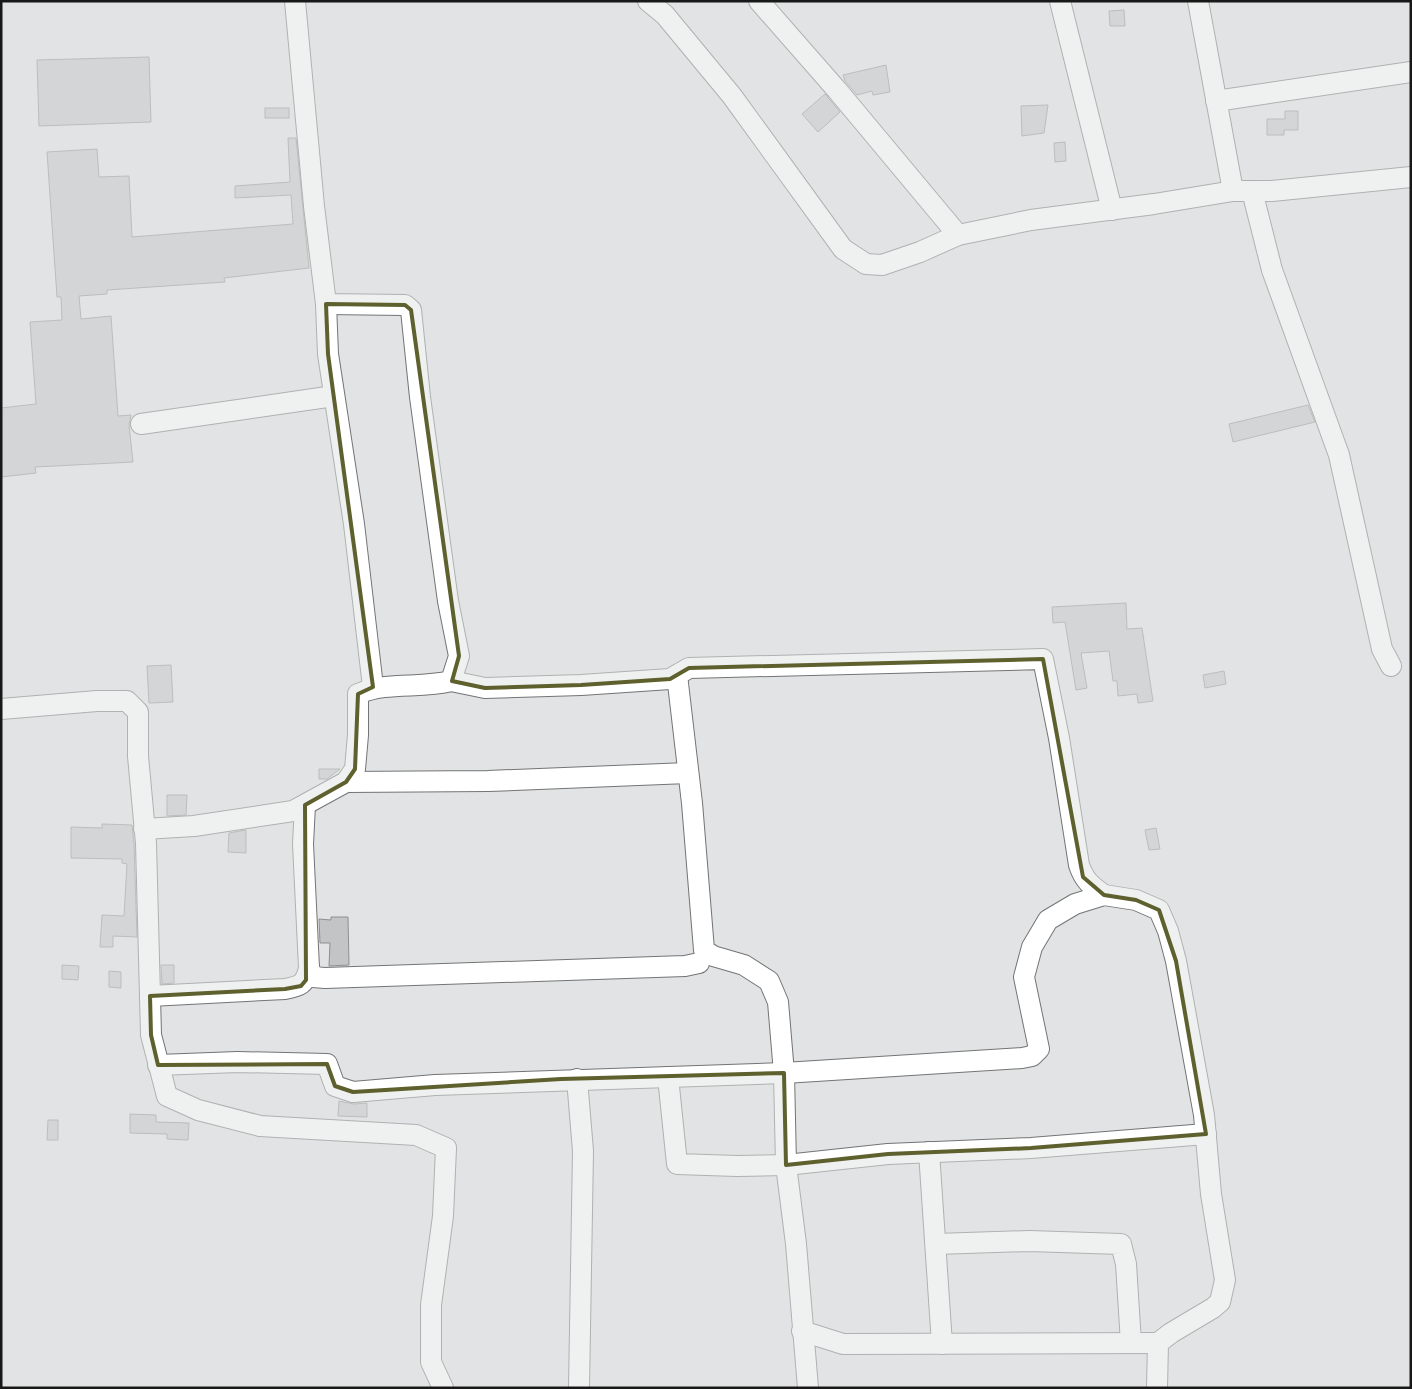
<svg xmlns="http://www.w3.org/2000/svg" width="1412" height="1389" font-family="'PT Sans',sans-serif">
  <style>
    .building { fill: #c3c4c5; stroke: #8e8f90 }
    .lines { fill: none; stroke-linecap: round; stroke-linejoin: round }
    .minor-casing { stroke: #737475; stroke-width: 22 }
    .minor { stroke: #fff; stroke-width: 20 }
    .marked { fill: none; stroke: #5e602e; stroke-width: 4; stroke-linejoin: round }
  </style>
  <rect width="100%" height="100%" fill="#e2e3e4"/>
  <g class="building">
    <path d="M 1124,10 L 1125,26 L 1110,26 L 1109,11 Z"/>
    <path d="M 149,57 L 151,122 L 39,126 L 37,60 Z"/>
    <path d="M 886,65 L 890,92 L 873,95 L 872,91 L 857,95 L 845,81 L 843,75 Z"/>
    <path d="M 825,94 L 840,112 L 818,132 L 802,114 Z"/>
    <path d="M 1048,105 L 1044,133 L 1022,136 L 1021,106 Z"/>
    <rect x="265" y="108" width="24" height="10"/>
    <path d="M 1285,111 L 1298,111 L 1298,130 L 1284,130 L 1284,135 L 1267,135 L 1267,119 L 1285,119 Z"/>
    <path d="M 288,138 L 296,138 L 309,268 L 224,278 L 225,282 L 107,290 L 107,294 L 79,296 L 81,319 L 111,316 L 118,416 L 131,415 L 129,425 L 133,462 L 35,467 L 36,473 L 1,477 L 1,408 L 36,404 L 30,322 L 62,320 L 61,297 L 57,297 L 47,152 L 97,149 L 99,177 L 129,176 L 132,237 L 293,224 L 291,195 L 235,198 L 235,186 L 290,182 Z"/>
    <path d="M 1065,142 L 1066,161 L 1055,162 L 1054,143 Z"/>
    <path d="M 1308,405 L 1315,422 L 1233,442 L 1229,424 Z"/>
    <path d="M 1126,603 L 1127,629 L 1142,628 L 1153,701 L 1138,703 L 1137,694 L 1118,696 L 1117,681 L 1113,681 L 1109,651 L 1081,653 L 1087,688 L 1076,690 L 1065,622 L 1053,623 L 1052,607 Z"/>
    <path d="M 171,665 L 173,702 L 149,703 L 147,666 Z"/>
    <path d="M 1224,671 L 1226,684 L 1205,688 L 1203,675 Z"/>
    <path d="M 319,769 L 340,769 L 327,779 L 319,779 Z"/>
    <path d="M 167,795 L 187,795 L 186,815 L 167,816 Z"/>
    <path d="M 102,824 L 132,825 L 134,844 L 137,937 L 113,936 L 113,947 L 100,947 L 102,915 L 124,916 L 127,864 L 122,863 L 122,859 L 71,858 L 71,827 L 102,828 Z"/>
    <path d="M 1156,828 L 1160,849 L 1149,850 L 1145,830 Z"/>
    <path d="M 246,830 L 246,853 L 228,852 L 229,833 Z"/>
    <path d="M 331,917 L 348,917 L 349,965 L 329,966 L 330,943 L 320,943 L 319,919 L 331,920 Z"/>
    <path d="M 62,965 L 79,966 L 78,980 L 62,979 Z"/>
    <path d="M 161,965 L 174,965 L 174,983 L 162,984 Z"/>
    <path d="M 109,971 L 121,972 L 121,988 L 109,987 Z"/>
    <path d="M 339,1101 L 354,1104 L 367,1103 L 367,1117 L 338,1116 Z"/>
    <path d="M 130,1114 L 156,1115 L 156,1122 L 189,1123 L 188,1140 L 167,1139 L 167,1134 L 130,1133 Z"/>
    <path d="M 48,1120 L 58,1120 L 58,1140 L 47,1140 Z"/>
  </g>
  <g class="lines">
    <g class="minor-casing">
      <g id="minor">
        <path d="M 648,1 L 665,15 L 732,96 L 843,249 L 866,264 L 882,265 L 920,252 L 958,235 L 1031,220 L 1154,204 L 1233,191 L 1272,191 L 1411,177"/>
        <path d="M 759,1 L 837,90 L 958,235"/>
        <path d="M 1060,1 L 1112,210"/>
        <path d="M 1198,1 L 1233,191"/>
        <path d="M 1216,101 L 1411,72"/>
        <path d="M 1252,191 L 1272,270 L 1339,455 L 1382,649 L 1391,666"/>
        <path d="M 326,304 L 328,354 L 354,524 L 373,687"/>
        <path d="M 141,424 L 334,396"/>
        <path d="M 677,675 L 692,803 L 704,950 L 713,956 L 744,965 L 769,981 L 778,1002 L 784,1073 L 786,1165 L 796,1244 L 808,1388"/>
        <path d="M 451,681 L 485,688 L 581,685 L 670,679 L 689,668 L 1043,659 L 1059,738 L 1079,865 C 1084,880 1091,886 1104,895"/>
        <path d="M 1,709 L 97,701 L 127,701 L 138,712 L 138,756 L 146,843 L 151,1035 L 167,1096 L 198,1110 L 260,1126 L 416,1135 L 446,1148 L 443,1216 L 431,1305 L 431,1362 L 443,1388"/>
        <path d="M 346,782 L 488,781 L 688,773"/>
        <path d="M 144,829 L 194,826 L 293,811 L 346,782 L 355,769 L 358,735 L 358,694 C 387,681 420,689 451,681 L 459,656 L 448,601 L 420,397 L 411,310 L 405,305 L 326,304 L 314,206 L 295,1"/>
        <path d="M 309,968 L 313,977 L 325,978 L 685,966 L 699,963"/>
        <path d="M 150,996 L 285,989 C 300,986 305,985 309,968 L 303,844 L 305,805"/>
        <path d="M 158,1065 L 238,1062 L 327,1064 L 335,1086 L 353,1092 L 435,1085 L 784,1073 L 1022,1058 L 1032,1056 L 1039,1049 L 1024,977 L 1032,947 L 1048,920 L 1075,904 L 1104,895 L 1136,900 L 1159,910 L 1168,931 L 1176,961 L 1204,1115 L 1211,1194 L 1225,1280 L 1220,1302 L 1213,1308 L 1171,1333 L 1158,1343 L 1157,1388"/>
        <path d="M 668,1077 L 677,1164 L 737,1166 L 786,1165 L 888,1154 L 1031,1148 L 1206,1134"/>
        <path d="M 577,1079 L 583,1151 L 579,1388"/>
        <path d="M 929,1152 L 942,1344"/>
        <path d="M 936,1244 L 1029,1241 L 1121,1244 L 1126,1264 L 1131,1343"/>
        <path d="M 802,1331 L 843,1344 L 1158,1343"/>
      </g>
    </g>
    <use href="#minor" class="minor"/>
  </g>
  <path d="M0 0H1412V1389H0ZM 326,304 L 405,305 L 411,310 L 459,656 L 452,681 L 485,688 L 581,685 L 670,679 L 689,668 L 1043,659 L 1083,877 L 1104,895 L 1136,900 L 1159,910 L 1176,961 L 1206,1134 L 1031,1148 L 888,1154 L 786,1165 L 784,1073 L 561,1079 L 353,1092 L 335,1086 L 327,1064 L 158,1065 L 151,1035 L 150,996 L 285,989 L 301,986 L 306,980 L 305,805 L 346,782 L 355,769 L 358,694 L 373,687 L 328,354 Z" fill="#e2e3e4" fill-opacity=".55" fill-rule="evenodd"/>
  <path class="marked" d="M 326,304 L 405,305 L 411,310 L 459,656 L 452,681 L 485,688 L 581,685 L 670,679 L 689,668 L 1043,659 L 1083,877 L 1104,895 L 1136,900 L 1159,910 L 1176,961 L 1206,1134 L 1031,1148 L 888,1154 L 786,1165 L 784,1073 L 561,1079 L 353,1092 L 335,1086 L 327,1064 L 158,1065 L 151,1035 L 150,996 L 285,989 L 301,986 L 306,980 L 305,805 L 346,782 L 355,769 L 358,694 L 373,687 L 328,354 Z"/>
  <rect width="1412" height="1389" fill="none" stroke="#181818" stroke-width="5"/>
</svg>
